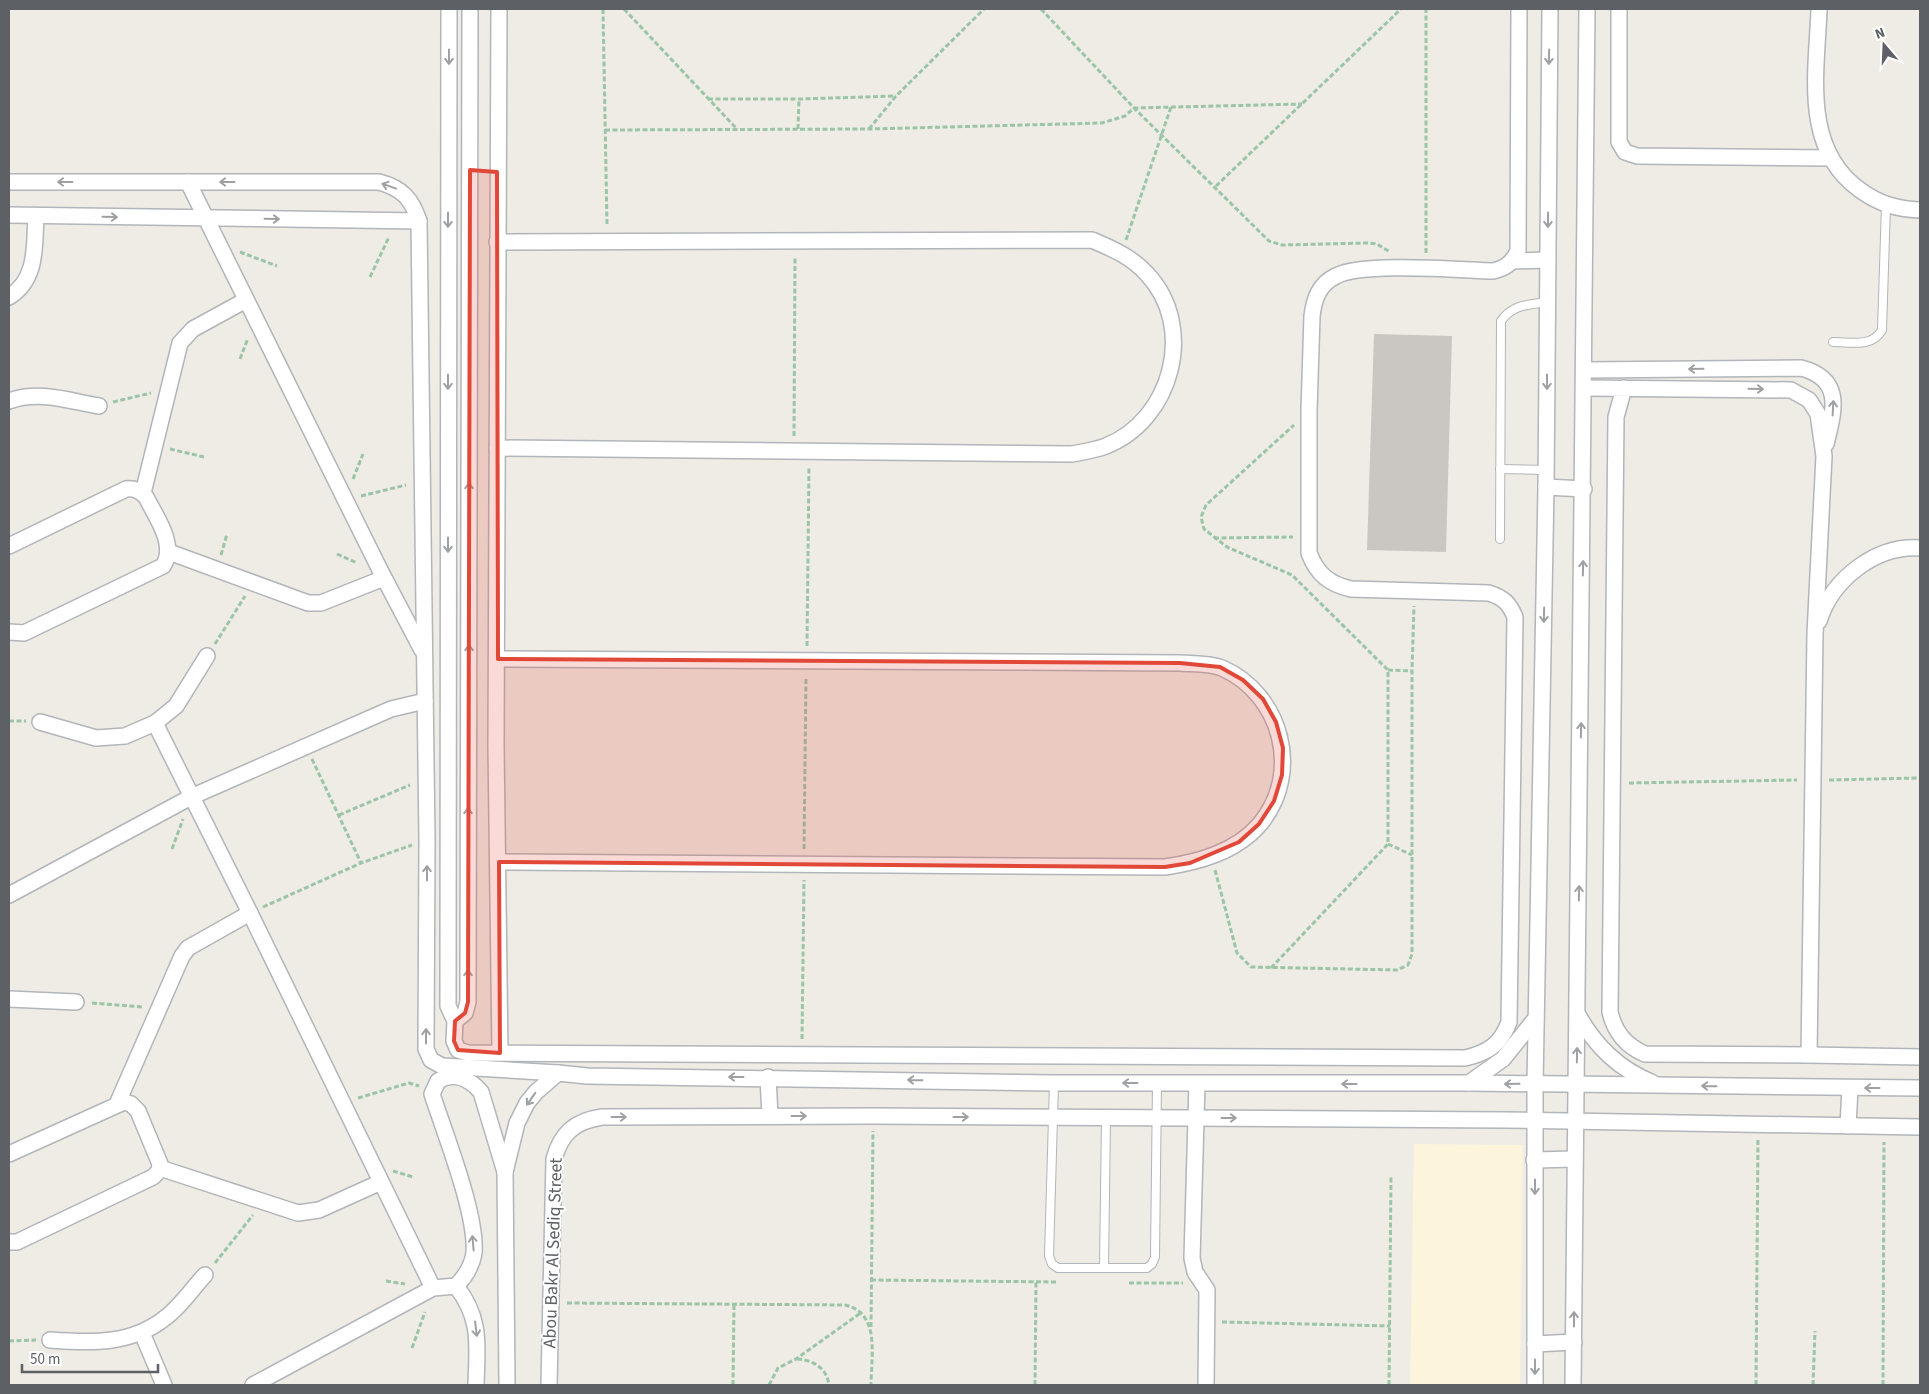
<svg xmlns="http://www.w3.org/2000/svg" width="1929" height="1394" font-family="'Source Sans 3',sans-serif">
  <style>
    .commercial { fill: #fcf5dc }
    .building { fill: #cac7c2 }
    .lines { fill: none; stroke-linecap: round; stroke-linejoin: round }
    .lane-casing { stroke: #b2b5b9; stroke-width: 10 }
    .street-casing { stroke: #b2b5b9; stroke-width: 18 }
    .path { stroke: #9cc5a8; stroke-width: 3; stroke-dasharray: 5 2.5; stroke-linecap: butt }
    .lane { stroke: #fff; stroke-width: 8 }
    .street { stroke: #fff; stroke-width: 15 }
    .oneway { stroke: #9ea0a3 }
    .marked { fill: #e14838; fill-opacity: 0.2; stroke: #e14838; stroke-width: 4; stroke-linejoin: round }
    .labels { text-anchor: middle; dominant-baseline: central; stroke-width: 4; stroke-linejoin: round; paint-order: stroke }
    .street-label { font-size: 18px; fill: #5d6065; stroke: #fff }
  </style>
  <rect width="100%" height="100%" fill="#eeece5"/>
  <path class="commercial" d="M 1414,1144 L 1523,1145 L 1520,1385 L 1410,1385 Z"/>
  <path class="building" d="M 1374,334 L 1452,336 L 1446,552 L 1367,550 Z"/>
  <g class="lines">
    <g class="lane-casing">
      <g id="lane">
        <path d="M 1833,342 C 1850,342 1872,348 1882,330 L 1886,205"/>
        <path d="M 1500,469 L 1546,470"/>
        <path d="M 1500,539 L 1501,321 C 1513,304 1528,305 1547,302"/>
        <path d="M 1054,1083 L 1049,1256 L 1052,1264 L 1058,1268 L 1147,1268 L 1152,1264 L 1155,1257 L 1157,1083"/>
        <path d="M 1104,1268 L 1106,1118"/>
      </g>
    </g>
    <g class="street-casing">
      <g id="street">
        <path d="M 449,9 L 448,1006 L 455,1021 L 454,1041 L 458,1050 L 468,1053 L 1465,1058 C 1488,1053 1501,1044 1509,1022 L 1515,617 C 1509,603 1504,598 1489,593 L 1351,589 C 1329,584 1317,574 1309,553 L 1309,411 L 1312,316 C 1314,299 1319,284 1336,276 C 1363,262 1459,270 1493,271 C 1506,268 1512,263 1518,251 L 1519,9"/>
        <path d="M 499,9 L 496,745 L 500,1053"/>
        <path d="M 1619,9 L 1619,142 L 1625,152 L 1637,156 L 1830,158"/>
        <path d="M 1819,9 C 1817,71 1801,148 1860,190 C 1879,204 1897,209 1920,210"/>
        <path d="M 9,182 L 379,182 C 402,188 412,199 419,221 L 427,840 L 426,1049 L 431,1060 L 442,1066 L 558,1073"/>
        <path d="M 188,182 L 381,572 L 422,650"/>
        <path d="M 9,215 L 419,221"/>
        <path d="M 1513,261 L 1547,260"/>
        <path d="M 9,297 C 38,279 34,246 36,216"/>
        <path d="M 1585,370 L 1801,368 C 1844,379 1834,411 1826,444"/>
        <path d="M 1585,388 L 1791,390 L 1809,400 L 1818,414 L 1824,456 L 1815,634 L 1809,1055 L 1645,1054 C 1626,1046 1615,1033 1610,1012 L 1616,417 L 1624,388"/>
        <path d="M 9,401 C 39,390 69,401 99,406"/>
        <path d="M 497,448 L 1072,454 C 1083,452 1096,450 1106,446 C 1172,420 1197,327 1147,274 C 1132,257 1113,249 1092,240 L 497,242"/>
        <path d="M 1546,487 L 1584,489"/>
        <path d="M 143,493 L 180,343 L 193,329 L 246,300"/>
        <path d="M 9,546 L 126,489 C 135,488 140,491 146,497 C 156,517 177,545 163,566 L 24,633 L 9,632"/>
        <path d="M 169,552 L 308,603 L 321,603 L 384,578"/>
        <path d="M 1819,621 C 1832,579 1876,545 1920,548"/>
        <path d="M 498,659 L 1180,663 C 1193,664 1210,663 1222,668 C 1281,694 1303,772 1260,824 C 1236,852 1199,862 1165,867 L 499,862"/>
        <path d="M 40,722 L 96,738 L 125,736 L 155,723 L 176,706 L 207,656"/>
        <path d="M 155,723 L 250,913 L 433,1288"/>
        <path d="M 9,895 L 191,797 L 391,709 L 425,701"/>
        <path d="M 9,999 L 76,1002"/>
        <path d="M 1578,1015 C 1596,1047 1619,1069 1653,1083"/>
        <path d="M 455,1021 L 465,1013 L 468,1002 L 470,9"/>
        <path d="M 1809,1055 L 1920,1057"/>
        <path d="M 768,1077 L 770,1116"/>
        <path d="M 1469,1083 L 1503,1059 L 1536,1018"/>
        <path d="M 1197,1084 L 1192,1258 L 1195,1272 L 1207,1290 L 1206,1385"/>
        <path d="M 118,1102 L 182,956 L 188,948 L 250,913"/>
        <path d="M 1848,1126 L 1850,1088"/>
        <path d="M 9,1154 L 124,1102 L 131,1104 L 138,1111 L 160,1164 L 159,1171 L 153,1177 L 17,1242 L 9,1242"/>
        <path d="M 1534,1160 L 1575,1159"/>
        <path d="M 160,1168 L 298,1213 L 319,1210 L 381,1182"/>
        <path d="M 456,1286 C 482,1319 477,1346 476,1385"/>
        <path d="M 142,1333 L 164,1385"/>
        <path d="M 50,1340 C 91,1343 131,1345 165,1318 C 180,1307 192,1289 205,1275"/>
        <path d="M 1535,1344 L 1574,1342"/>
        <path d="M 253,1385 L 433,1288 L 456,1286 C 465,1277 472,1266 474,1253 C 477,1214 445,1134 432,1094 L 438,1081 C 454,1071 470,1079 481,1092 L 505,1172"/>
        <path d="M 507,1385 L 505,1172 L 517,1123 L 527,1103 L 536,1092 L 558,1073 L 587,1076 L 1054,1083 L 1469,1083 L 1920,1088"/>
        <path d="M 549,1385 L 554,1159 C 561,1133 575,1121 602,1117 L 873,1116 L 1505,1120 L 1920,1127"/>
        <path d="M 1535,1385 L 1535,1084 L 1546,487 L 1550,9"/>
        <path d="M 1573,1385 L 1587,9"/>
      </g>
    </g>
    <g class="path">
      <path d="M 603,9 L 607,226"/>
      <path d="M 624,9 L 736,128"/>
      <path d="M 1041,9 L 1134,108 L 1269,241 L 1282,245 L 1367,243 L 1377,244 L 1390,252"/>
      <path d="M 708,99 L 799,99 L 896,96"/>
      <path d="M 798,129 L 799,99"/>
      <path d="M 869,129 L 896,96 L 984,9"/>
      <path d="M 605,130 L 869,129 L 1102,123 L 1125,116 L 1134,108 L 1302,104"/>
      <path d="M 1216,186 L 1401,9"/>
      <path d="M 1126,240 L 1171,107"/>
      <path d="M 240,252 L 277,266"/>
      <path d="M 1426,253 L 1426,9"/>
      <path d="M 370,277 L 389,237"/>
      <path d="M 240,359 L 248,338"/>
      <path d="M 113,402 L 151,393"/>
      <path d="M 794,436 L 795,257"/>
      <path d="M 170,449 L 204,457"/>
      <path d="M 353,479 L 363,454"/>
      <path d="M 361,496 L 406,485"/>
      <path d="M 1214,538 L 1293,537"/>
      <path d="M 337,554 L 357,563"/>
      <path d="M 221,555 L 227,534"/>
      <path d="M 215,644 L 245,596"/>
      <path d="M 807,646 L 809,467"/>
      <path d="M 1388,670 L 1412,671"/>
      <path d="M 9,721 L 26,721"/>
      <path d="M 312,759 L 361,863"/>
      <path d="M 1829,780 L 1920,778"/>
      <path d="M 1629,783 L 1797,780"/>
      <path d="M 339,815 L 410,785"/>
      <path d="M 1388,844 L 1412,855"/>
      <path d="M 172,849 L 183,819"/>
      <path d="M 804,849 L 806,677"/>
      <path d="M 1215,870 L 1237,953 L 1251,967 L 1397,970 L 1408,965 L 1412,954 L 1412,671 L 1414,606"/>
      <path d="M 263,907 L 361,863 L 412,845"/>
      <path d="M 1271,968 L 1388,844 L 1388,670 L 1292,575 L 1227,547 L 1204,529 L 1201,517 L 1206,505 L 1294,425"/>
      <path d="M 92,1003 L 143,1007"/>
      <path d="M 802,1039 L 804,880"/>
      <path d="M 358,1098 L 409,1083 L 419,1086"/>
      <path d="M 393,1171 L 413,1177"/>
      <path d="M 215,1263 L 253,1215"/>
      <path d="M 871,1280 L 1056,1282"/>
      <path d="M 386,1281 L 405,1284"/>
      <path d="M 1129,1283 L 1183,1283"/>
      <path d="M 567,1303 L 845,1305 C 881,1313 871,1357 871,1385"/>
      <path d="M 1222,1322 L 1390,1326"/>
      <path d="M 871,1327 L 873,1131"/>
      <path d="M 9,1341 L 36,1340"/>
      <path d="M 412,1348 L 425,1312"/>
      <path d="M 797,1359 C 813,1360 827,1368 829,1385"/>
      <path d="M 733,1385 L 734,1304"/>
      <path d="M 769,1385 L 778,1368 L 796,1359 L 862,1312"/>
      <path d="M 1035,1385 L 1036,1282"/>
      <path d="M 1389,1385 L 1391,1175"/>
      <path d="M 1756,1385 L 1758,1138"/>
      <path d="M 1813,1385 L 1815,1331"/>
      <path d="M 1883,1385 L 1884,1142"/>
    </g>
    <use href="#lane" class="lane"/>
    <use href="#street" class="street"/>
  </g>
  <defs><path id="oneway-shaft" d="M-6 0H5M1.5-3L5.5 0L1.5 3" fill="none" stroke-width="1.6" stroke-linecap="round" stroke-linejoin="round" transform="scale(1.25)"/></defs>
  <g class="oneway">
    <use href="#oneway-shaft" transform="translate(449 57) rotate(90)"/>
    <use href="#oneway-shaft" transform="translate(1549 57) rotate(91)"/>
    <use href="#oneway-shaft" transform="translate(65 182) rotate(-180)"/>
    <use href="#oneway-shaft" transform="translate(227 182) rotate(-180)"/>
    <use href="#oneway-shaft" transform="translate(389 186) rotate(-160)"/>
    <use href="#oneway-shaft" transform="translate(110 217) rotate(1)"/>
    <use href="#oneway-shaft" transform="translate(272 219) rotate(1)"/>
    <use href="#oneway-shaft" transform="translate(448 220) rotate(90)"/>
    <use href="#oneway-shaft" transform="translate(1548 220) rotate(91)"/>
    <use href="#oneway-shaft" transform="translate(1696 369) rotate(179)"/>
    <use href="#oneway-shaft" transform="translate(448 382) rotate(90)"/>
    <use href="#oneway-shaft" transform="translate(1547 382) rotate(90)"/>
    <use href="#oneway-shaft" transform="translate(1756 389) rotate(1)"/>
    <use href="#oneway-shaft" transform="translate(1833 408) rotate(-87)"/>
    <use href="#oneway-shaft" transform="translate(469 490) rotate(-90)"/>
    <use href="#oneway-shaft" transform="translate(448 545) rotate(90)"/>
    <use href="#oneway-shaft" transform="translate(1583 568) rotate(-89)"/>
    <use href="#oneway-shaft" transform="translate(1544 615) rotate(91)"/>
    <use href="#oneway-shaft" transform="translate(469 652) rotate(-90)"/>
    <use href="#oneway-shaft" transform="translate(1581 730) rotate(-89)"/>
    <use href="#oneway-shaft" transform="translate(468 815) rotate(-90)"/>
    <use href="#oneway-shaft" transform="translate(427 873) rotate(-90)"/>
    <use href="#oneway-shaft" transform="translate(1579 893) rotate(-89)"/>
    <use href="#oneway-shaft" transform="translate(468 977) rotate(-90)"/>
    <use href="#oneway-shaft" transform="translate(426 1036) rotate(-90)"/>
    <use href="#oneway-shaft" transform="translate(1577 1055) rotate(-89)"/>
    <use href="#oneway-shaft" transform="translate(736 1077) rotate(-180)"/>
    <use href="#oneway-shaft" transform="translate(915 1080) rotate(-179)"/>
    <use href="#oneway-shaft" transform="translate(1130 1083) rotate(-180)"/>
    <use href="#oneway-shaft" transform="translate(1349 1084) rotate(180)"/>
    <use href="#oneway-shaft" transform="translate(1512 1084) rotate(179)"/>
    <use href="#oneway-shaft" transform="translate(1709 1086) rotate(-179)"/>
    <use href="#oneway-shaft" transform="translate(1872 1088) rotate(180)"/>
    <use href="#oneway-shaft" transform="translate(531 1099) rotate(125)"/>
    <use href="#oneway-shaft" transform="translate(799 1116)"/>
    <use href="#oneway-shaft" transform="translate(619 1117)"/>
    <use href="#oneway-shaft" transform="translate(961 1117)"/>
    <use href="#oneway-shaft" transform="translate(1229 1118)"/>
    <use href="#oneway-shaft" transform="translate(1535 1187) rotate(90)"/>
    <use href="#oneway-shaft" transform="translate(473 1243) rotate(-95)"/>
    <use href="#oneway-shaft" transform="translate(1574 1319) rotate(-90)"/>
    <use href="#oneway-shaft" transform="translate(476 1329) rotate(83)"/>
    <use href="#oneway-shaft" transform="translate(1535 1367) rotate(90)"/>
  </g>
  <path class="marked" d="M 470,170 L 497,172 L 498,659 L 1180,663 L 1220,667 L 1243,680 L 1263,699 L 1276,722 L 1283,748 L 1282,775 L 1274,801 L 1259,824 L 1239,842 L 1190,863 L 1165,867 L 499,862 L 500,1053 L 458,1050 L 454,1041 L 455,1021 L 465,1013 L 468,1002 Z"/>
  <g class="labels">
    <g class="street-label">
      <text transform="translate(553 1253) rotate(-88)">Abou Bakr Al Sediq Street</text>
    </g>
  </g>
  <rect width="1929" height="1394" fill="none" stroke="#5d6065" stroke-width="20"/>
  <g transform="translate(1884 45) rotate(341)" stroke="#ffffff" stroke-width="4" paint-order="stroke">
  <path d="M0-4L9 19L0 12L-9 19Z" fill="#5d6065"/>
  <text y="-8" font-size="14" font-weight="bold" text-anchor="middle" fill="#5d6065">N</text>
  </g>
  <path d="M22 1364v8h136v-8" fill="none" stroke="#5d6065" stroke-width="2.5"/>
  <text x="30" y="1364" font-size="15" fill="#5d6065" stroke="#ffffff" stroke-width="4" paint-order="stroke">50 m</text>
</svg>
